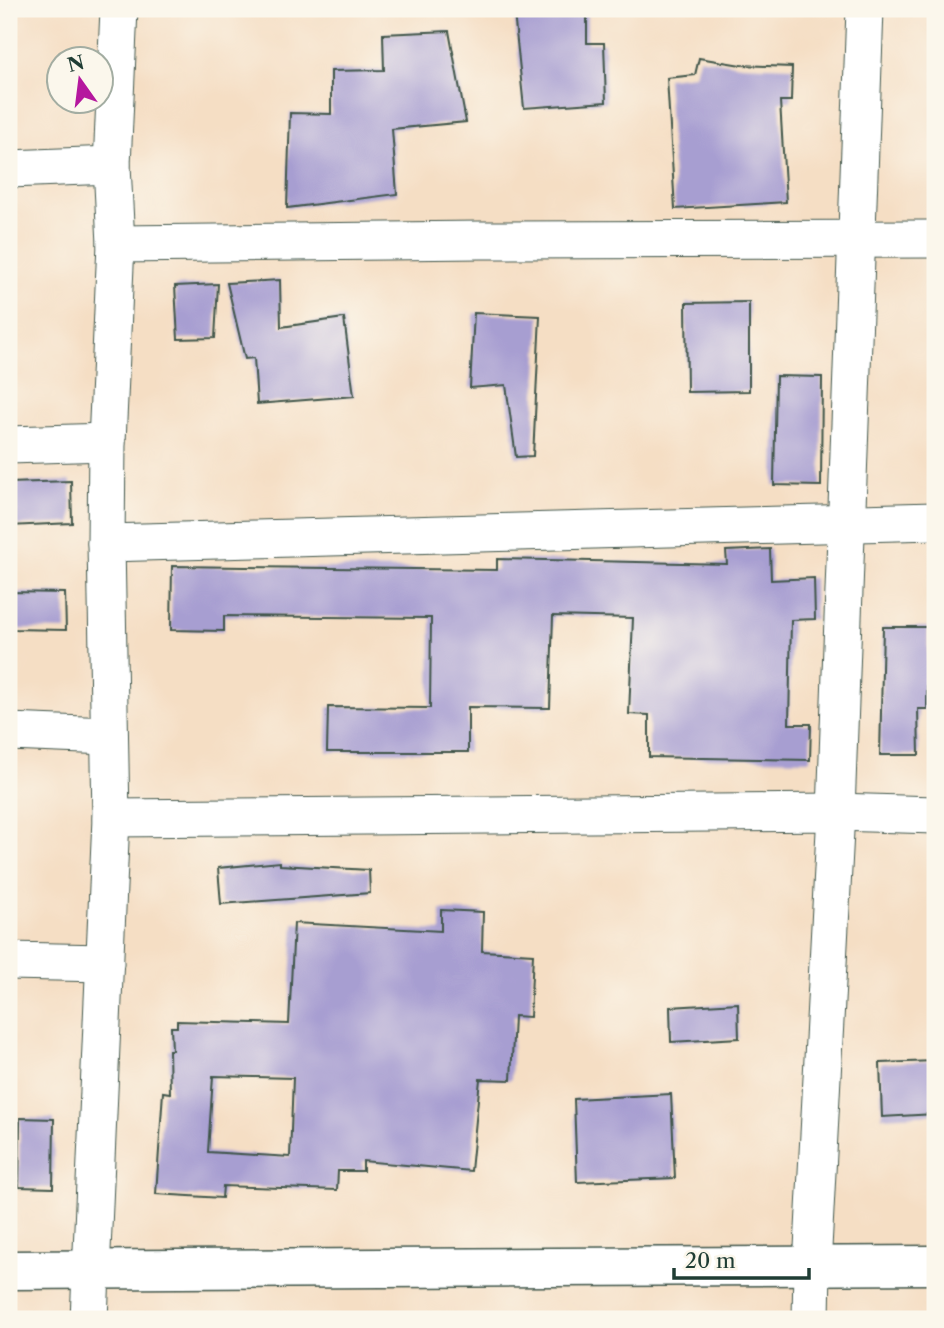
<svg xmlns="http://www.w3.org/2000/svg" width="944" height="1328" font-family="'Libre Caslon Text',serif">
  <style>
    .building { fill: #a79ed1; fill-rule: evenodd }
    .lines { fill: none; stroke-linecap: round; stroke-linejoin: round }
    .minor-casing { stroke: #3f554a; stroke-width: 39 }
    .tertiary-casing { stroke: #3f554a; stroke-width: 41 }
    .minor { stroke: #fff; stroke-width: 37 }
    .tertiary { stroke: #fff; stroke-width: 38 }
  </style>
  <rect width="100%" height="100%" fill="#fbf7ec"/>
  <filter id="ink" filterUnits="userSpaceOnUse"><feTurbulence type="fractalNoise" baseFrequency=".0143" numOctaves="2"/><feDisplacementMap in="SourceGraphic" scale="14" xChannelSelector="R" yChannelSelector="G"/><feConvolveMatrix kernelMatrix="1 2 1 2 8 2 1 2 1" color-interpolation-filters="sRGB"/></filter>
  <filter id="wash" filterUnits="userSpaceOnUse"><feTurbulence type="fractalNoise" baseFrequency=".00686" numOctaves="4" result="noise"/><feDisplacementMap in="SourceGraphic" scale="28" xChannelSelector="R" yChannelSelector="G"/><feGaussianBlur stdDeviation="1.57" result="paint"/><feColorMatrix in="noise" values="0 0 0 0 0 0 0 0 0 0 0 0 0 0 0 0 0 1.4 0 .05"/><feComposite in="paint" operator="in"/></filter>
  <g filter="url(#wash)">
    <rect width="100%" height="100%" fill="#f5dec4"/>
    <g id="blocks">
      <g class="building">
        <path d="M 562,9 L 587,9 L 587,43 L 604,43 L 606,102 L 524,108 L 514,13 Z"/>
        <path d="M 449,31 L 466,122 L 392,129 L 397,194 L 287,208 L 290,113 L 331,114 L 331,71 L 384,70 L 383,34 Z"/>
        <path d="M 699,58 L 741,65 L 792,67 L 791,101 L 780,101 L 786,202 L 675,209 L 667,78 L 695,75 Z"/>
        <path d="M 280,280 L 281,327 L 344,318 L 354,396 L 257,404 L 254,358 L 245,359 L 227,283 Z"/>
        <path d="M 218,284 L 215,338 L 178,339 L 175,286 Z"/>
        <path d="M 749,302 L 749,391 L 687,392 L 686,303 Z"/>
        <path d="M 474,313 L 540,316 L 533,456 L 516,457 L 506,385 L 470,388 Z"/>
        <path d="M 776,376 L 822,377 L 821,486 L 774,485 Z"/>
        <path d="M 71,481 L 72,523 L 9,526 L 9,483 Z"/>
        <path d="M 770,549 L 771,580 L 814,578 L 815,619 L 791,620 L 789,724 L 811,724 L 810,760 L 649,757 L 649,715 L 629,714 L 633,618 L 553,616 L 550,708 L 468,707 L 468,752 L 327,752 L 328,707 L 430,708 L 431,618 L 224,616 L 224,631 L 171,630 L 172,566 L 497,570 L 497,559 L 727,564 L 726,551 Z"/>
        <path d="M 9,592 L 65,593 L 66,630 L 9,629 Z"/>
        <path d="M 883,627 L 928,627 L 927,709 L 918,709 L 919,755 L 880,755 Z"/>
        <path d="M 280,862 L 280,865 L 369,870 L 370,893 L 221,904 L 218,868 Z"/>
        <path d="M 441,910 L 483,912 L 482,951 L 533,954 L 530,1017 L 514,1016 L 511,1080 L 480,1079 L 471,1171 L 363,1161 L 363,1171 L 338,1171 L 337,1190 L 223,1186 L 222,1198 L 156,1194 L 163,1092 L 170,1093 L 169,1050 L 172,1050 L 171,1027 L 177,1027 L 177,1021 L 289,1024 L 294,923 L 441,931 ZM 213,1076 L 293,1078 L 290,1157 L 208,1152 Z"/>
        <path d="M 738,1003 L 739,1038 L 671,1042 L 670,1007 Z"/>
        <path d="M 935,1061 L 935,1114 L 882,1117 L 880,1063 Z"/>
        <path d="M 671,1094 L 675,1178 L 577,1182 L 574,1099 Z"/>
        <path d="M 20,1118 L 54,1119 L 53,1188 L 19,1187 Z"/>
      </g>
    </g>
  </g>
  <g filter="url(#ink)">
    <use href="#blocks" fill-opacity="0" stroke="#3f554a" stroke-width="2"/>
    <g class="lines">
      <g class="minor-casing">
        <g id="minor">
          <path d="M 9,169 L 112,165"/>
          <path d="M 116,244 L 481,240 L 935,239"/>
          <path d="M 9,445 L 107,442"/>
          <path d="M 106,543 L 935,521"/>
          <path d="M 9,732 L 109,736"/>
          <path d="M 111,818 L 836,812 L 935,815"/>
          <path d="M 9,961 L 105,963"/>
          <path d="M 89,1319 L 111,818 L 106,543 L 107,442 L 116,244 L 112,165 L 119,9"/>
          <path d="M 811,1319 L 812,1267 L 836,812 L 865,9"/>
        </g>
      </g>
      <g class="tertiary-casing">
        <path id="tertiary" d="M 9,1270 L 935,1265"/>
      </g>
      <use href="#minor" class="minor"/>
      <use href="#tertiary" class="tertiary"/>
    </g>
  </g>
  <rect width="944" height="1328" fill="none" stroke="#fbf7ec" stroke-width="35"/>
  <g transform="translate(80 80) rotate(346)"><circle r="33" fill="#fbf7ec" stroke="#a3ada2" stroke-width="2"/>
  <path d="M0-5L12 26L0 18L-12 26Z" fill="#b5179e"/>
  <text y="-10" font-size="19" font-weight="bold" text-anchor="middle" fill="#1f3d34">N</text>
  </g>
  <path d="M674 1268v10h135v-10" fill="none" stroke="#1f3d34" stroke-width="3.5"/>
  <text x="685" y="1268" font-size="21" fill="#1f3d34" stroke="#fbf7ec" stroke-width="5" paint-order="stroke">20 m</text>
</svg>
